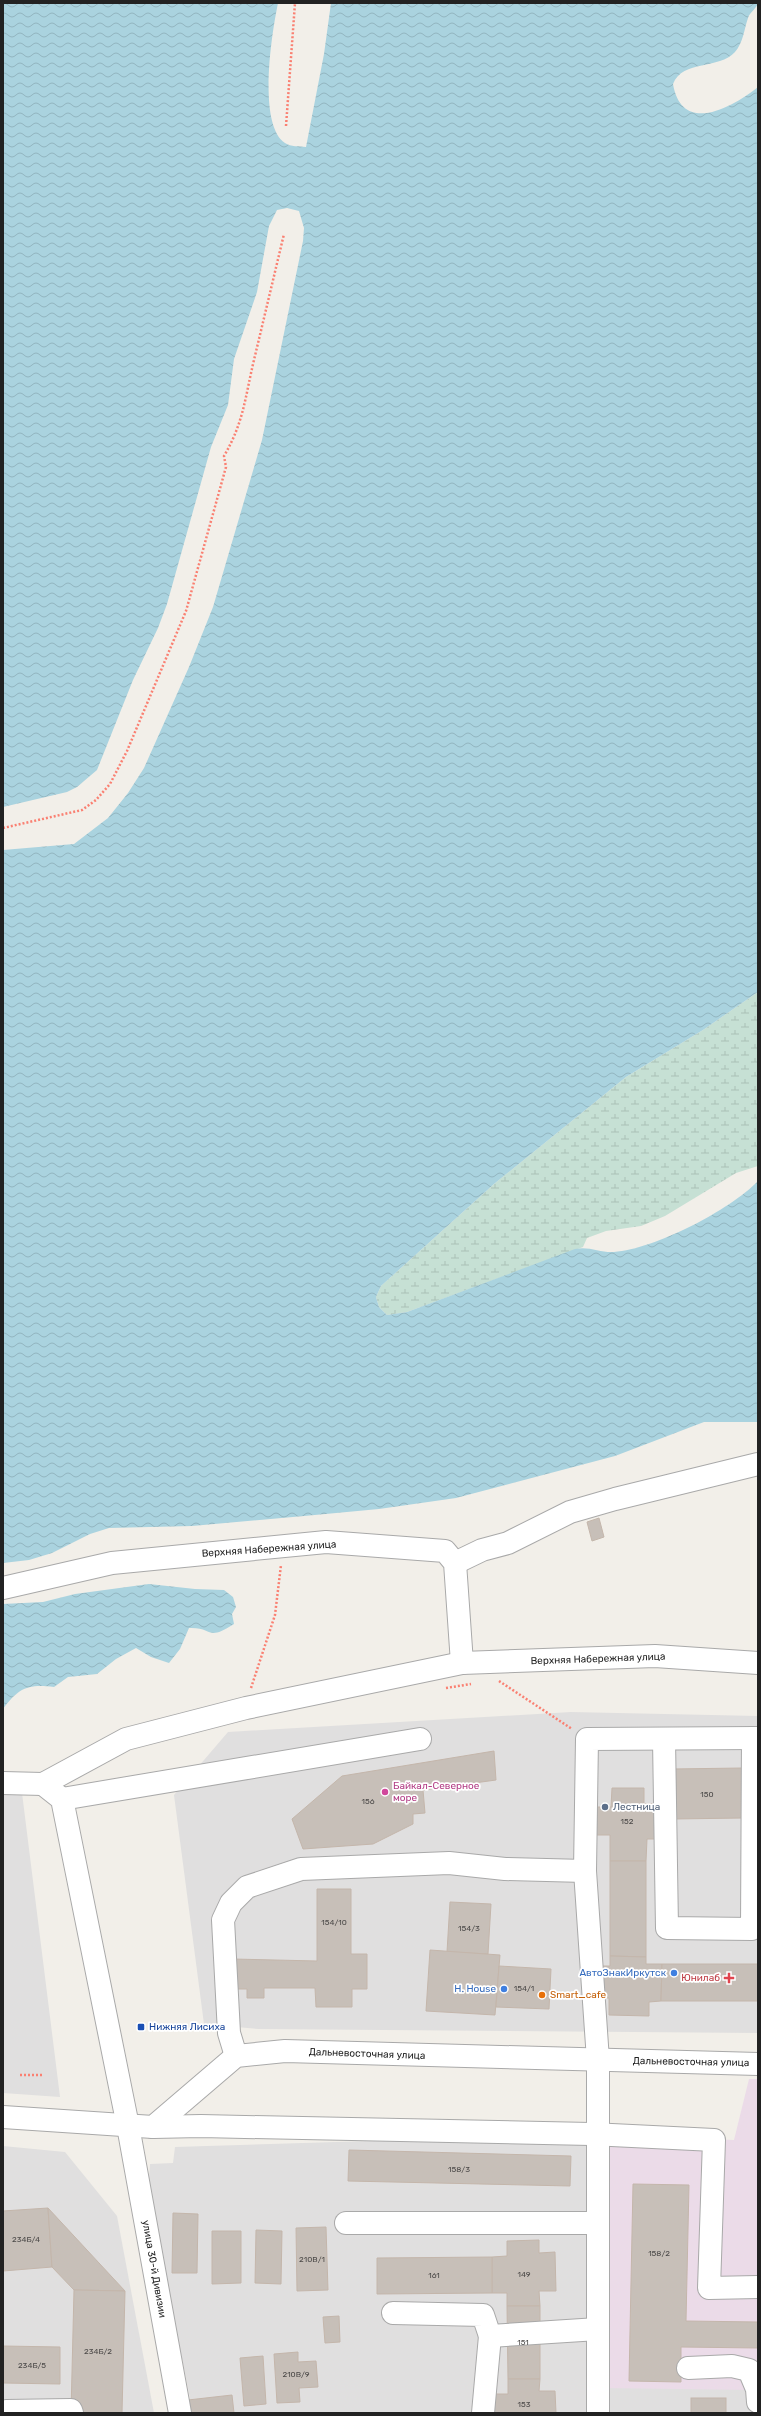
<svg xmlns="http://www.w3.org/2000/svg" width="761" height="2416" font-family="Rubik,sans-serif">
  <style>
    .residential { fill: #e0dfdf }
    .industrial { fill: #ebdbe8 }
    .wetland { fill: url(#wetland-marsh) }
    .water { fill: url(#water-waves) }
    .building { fill: #c7bfb8; stroke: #c4b6ab }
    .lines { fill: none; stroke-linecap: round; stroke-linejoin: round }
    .minor-casing { stroke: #a9a9a9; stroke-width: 24 }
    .path { stroke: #fa8072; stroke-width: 2.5; stroke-dasharray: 2 2; stroke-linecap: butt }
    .minor { stroke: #fff; stroke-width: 22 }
    .hotel-dot { fill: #d1479c; stroke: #fff; stroke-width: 1.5 }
    .service-dot { fill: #5c6f8a; stroke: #fff; stroke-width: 1.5 }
    .shop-dot { fill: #3f7fe0; stroke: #fff; stroke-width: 1.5 }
    .health-dot { fill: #e0444e; stroke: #fff; stroke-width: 1.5 }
    .food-dot { fill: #e8710a; stroke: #fff; stroke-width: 1.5 }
    .transit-dot { fill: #1a4fb4; stroke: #fff; stroke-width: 1.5 }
    .labels { text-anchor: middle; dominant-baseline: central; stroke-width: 3.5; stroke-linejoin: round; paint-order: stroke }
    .number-label { font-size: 8px; fill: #4b4948 }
    .street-label { font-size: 10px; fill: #222; stroke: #fff }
    .hotel-label { font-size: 10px; fill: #b23c85; stroke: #fff; text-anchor: start }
    .service-label { font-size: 10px; fill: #4e5e75; stroke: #fff; text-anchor: start }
    .shop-label { font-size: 10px; fill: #366cbe; stroke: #fff; text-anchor: end }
    .health-label { font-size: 10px; fill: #be3a42; stroke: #fff; text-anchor: end }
    .food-label { font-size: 10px; fill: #c56008; stroke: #fff; text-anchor: start }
    .transit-label { font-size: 10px; fill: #164399; stroke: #fff; text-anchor: start }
  </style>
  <defs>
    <pattern id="wetland-marsh" width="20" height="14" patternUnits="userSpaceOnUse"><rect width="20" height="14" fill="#c6e0d4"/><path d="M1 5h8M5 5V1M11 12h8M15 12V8" fill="none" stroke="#aac0b6"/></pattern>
    <pattern id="water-waves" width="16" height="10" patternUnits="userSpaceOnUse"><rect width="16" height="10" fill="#aad3df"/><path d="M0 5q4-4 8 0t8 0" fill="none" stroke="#92b5bf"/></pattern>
  </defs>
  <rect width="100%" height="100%" fill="#f2efe9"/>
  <g class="residential">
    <path d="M 571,1712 L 758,1716 L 758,2033 L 258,2029 L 204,2024 L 174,1795 L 228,1732 Z"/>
    <path d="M 22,1793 L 60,2097 L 3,2093 L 3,1794 Z"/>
    <path d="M 597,2134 L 758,2390 L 758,2413 L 193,2413 L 148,2190 L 150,2164 L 173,2163 L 175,2147 Z"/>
    <path d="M 3,2146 L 65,2152 L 117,2216 L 154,2413 L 3,2413 Z"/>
  </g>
  <path class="industrial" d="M 749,2079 L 758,2079 L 758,2390 L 597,2388 L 597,2134 L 734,2140 Z"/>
  <path class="wetland" d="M 758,992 L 758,1166 L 736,1173 L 665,1216 L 641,1226 L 606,1231 L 587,1238 L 583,1247 L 407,1312 L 387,1315 L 379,1307 L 376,1297 L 381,1286 L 494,1184 L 626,1077 L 703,1030 Z"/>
  <g class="water">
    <path d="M 3,3 L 278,3 C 272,32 257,124 285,143 C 291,147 299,146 306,147 L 324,54 L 331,3 L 758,3 C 757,8 750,12 748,18 C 744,30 743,43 735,52 C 719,70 683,59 673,84 C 682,136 733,107 758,87 L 758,992 L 703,1030 L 626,1077 L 494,1184 L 381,1286 L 376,1297 L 379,1307 L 387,1315 L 407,1312 L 575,1249 C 589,1246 601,1253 614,1252 C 655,1249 730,1210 758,1181 L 758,1422 L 704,1422 L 615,1456 L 456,1498 L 379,1509 L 304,1516 L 192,1526 L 109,1528 L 90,1534 L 52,1553 L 29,1560 L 3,1563 L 3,850 L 74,844 L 108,818 L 128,793 L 144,768 L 189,667 L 213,607 L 262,440 L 303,241 L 304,228 L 299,211 L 287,208 L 277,210 L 269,226 L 257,292 L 234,359 L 228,405 L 211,447 L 167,604 L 158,628 L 133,680 L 97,770 L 77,787 L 67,792 L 3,807 Z"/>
    <path d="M 149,1584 L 195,1589 L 224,1590 L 233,1597 L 236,1607 L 232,1614 L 234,1624 C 206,1642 214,1627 189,1628 L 180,1649 L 169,1663 L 151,1657 L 136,1648 L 116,1659 L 97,1674 L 68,1677 L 54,1687 C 27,1684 19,1688 3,1709 L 3,1604 L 43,1602 L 75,1594 Z"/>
  </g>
  <g class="building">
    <path d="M 599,1518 L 604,1537 L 592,1541 L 587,1522 Z"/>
    <path d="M 494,1751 L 496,1780 L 423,1790 L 425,1813 L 413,1814 L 413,1824 L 373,1844 L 303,1849 L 292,1819 L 342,1776 Z"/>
    <path d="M 742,1768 L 743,1818 L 673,1819 L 672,1769 Z"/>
    <path d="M 612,1788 L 644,1788 L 644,1804 L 660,1803 L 660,1839 L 647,1839 L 646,1861 L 610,1861 L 610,1835 L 595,1835 L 595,1807 L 611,1807 Z"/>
    <path d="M 610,1861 L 646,1861 L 646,1957 L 610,1956 Z"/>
    <path d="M 317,1889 L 351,1889 L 351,1954 L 367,1954 L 367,1989 L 352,1989 L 352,2007 L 316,2007 L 315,1988 L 264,1988 L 264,1998 L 247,1998 L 247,1989 L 233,1989 L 233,1959 L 317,1961 Z"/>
    <path d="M 450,1902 L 491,1904 L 488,1954 L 447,1952 Z"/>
    <path d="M 430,1950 L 500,1955 L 495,2015 L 426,2011 Z"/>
    <path d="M 610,1956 L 646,1957 L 646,1964 L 662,1964 L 661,2001 L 649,2002 L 649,2016 L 609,2015 L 609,1998 L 594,1998 L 594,1966 L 610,1966 Z"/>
    <path d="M 662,1964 L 758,1964 L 758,2001 L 661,2001 Z"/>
    <path d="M 499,1966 L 551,1969 L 549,2009 L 496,2007 Z"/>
    <path d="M 349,2150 L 571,2156 L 570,2186 L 348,2181 Z"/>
    <path d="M 633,2184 L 689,2185 L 686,2321 L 758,2322 L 758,2348 L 681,2347 L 681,2382 L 629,2381 Z"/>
    <path d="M 48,2208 L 52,2267 L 3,2271 L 3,2211 Z"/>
    <path d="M 48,2208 L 125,2291 L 74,2290 L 52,2267 Z"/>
    <path d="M 173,2213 L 198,2214 L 197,2273 L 172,2273 Z"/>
    <path d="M 326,2227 L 328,2290 L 297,2291 L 296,2228 Z"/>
    <path d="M 256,2230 L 282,2231 L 281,2284 L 255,2283 Z"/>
    <path d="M 212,2231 L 241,2231 L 241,2283 L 212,2284 Z"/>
    <path d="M 539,2240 L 539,2253 L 555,2252 L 556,2291 L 539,2291 L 540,2306 L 507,2306 L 507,2293 L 492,2293 L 492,2257 L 507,2256 L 507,2241 Z"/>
    <path d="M 492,2257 L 492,2293 L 377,2294 L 377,2258 Z"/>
    <path d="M 74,2290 L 125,2291 L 122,2413 L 71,2413 Z"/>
    <path d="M 507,2306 L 540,2306 L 540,2379 L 508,2379 Z"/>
    <path d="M 339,2316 L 340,2342 L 325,2343 L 323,2317 Z"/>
    <path d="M 3,2346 L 60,2347 L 60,2384 L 3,2383 Z"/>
    <path d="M 298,2352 L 298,2362 L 316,2361 L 318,2387 L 299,2388 L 300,2402 L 277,2403 L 274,2354 Z"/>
    <path d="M 263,2356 L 266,2404 L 244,2406 L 240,2358 Z"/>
    <path d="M 508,2379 L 540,2379 L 539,2391 L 555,2391 L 556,2413 L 492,2413 L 492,2394 L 508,2394 Z"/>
    <path d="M 232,2395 L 234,2413 L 189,2413 L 188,2400 Z"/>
    <rect x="691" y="2398" width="35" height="15"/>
  </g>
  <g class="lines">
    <g class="minor-casing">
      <g id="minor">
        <path d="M 455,1563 L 482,1550 L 508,1543 L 570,1512 L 615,1499 L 758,1464"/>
        <path d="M 3,1588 L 112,1563 L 326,1542 L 445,1551 L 455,1563 L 462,1663"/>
        <path d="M 664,1739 L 667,1928 L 752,1929 L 753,1738"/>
        <path d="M 3,1783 L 43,1784 L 126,1739 L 246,1708 L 462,1663 L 655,1656 L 758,1663"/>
        <path d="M 43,1784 L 62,1799 L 128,2126 L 180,2413"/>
        <path d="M 62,1799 L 420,1739"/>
        <path d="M 236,2056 L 229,2033 L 223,1920 L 231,1903 L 247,1887 L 301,1869 L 449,1863 L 505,1869 L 585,1871"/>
        <path d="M 3,2117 L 153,2127 L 236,2056 L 285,2051 L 758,2064"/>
        <path d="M 153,2127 L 201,2126 L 591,2134 L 714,2140 L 709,2288 L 758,2287"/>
        <path d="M 346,2223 L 597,2223"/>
        <path d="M 393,2313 L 483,2315 L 490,2336 L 598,2329"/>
        <path d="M 688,2368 L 732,2366 L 749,2370 L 757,2389 L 758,2402"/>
        <path d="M 6,2413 L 6,2411 L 71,2410 L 72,2413"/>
        <path d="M 483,2413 L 490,2336"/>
        <path d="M 598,2413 L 598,2060 L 585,1871 L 587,1739 L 758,1738"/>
      </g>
    </g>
    <g class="path">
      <path d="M 286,126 L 295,3"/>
      <path d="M 3,828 L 82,810 L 96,800 L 110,784 L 127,751 L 186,611 L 226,467 L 224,456 C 244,422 245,397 254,360 C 264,318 274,276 284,234"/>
      <path d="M 499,1681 L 572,1729"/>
      <path d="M 251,1688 L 275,1615 L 281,1565"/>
      <path d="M 446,1688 L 471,1684"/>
      <path d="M 20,2075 L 44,2075"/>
    </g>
    <use href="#minor" class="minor"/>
  </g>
  <circle class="hotel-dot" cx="385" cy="1792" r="4"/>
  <circle class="service-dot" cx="605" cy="1807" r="4"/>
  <g class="shop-dot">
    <circle cx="674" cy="1973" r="4"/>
    <circle cx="504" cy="1989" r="4"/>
  </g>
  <path class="health-dot" d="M727 1972h4v4h4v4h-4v4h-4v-4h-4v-4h4z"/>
  <circle class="food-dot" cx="542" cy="1995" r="4"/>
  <rect class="transit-dot" x="137" y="2023" width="8" height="8" rx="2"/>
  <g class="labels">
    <g class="number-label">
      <text x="707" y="1794">150</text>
      <text x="368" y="1801">156</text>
      <text x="627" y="1821">152</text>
      <text x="334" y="1922">154/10</text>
      <text x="469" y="1928">154/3</text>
      <text x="524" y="1988">154/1</text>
      <text x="459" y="2169">158/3</text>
      <text x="26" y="2239">234Б/4</text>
      <text x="659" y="2253">158/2</text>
      <text x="312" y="2259">210В/1</text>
      <text x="524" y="2274">149</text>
      <text x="434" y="2275">161</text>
      <text x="523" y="2342">151</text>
      <text x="98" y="2351">234Б/2</text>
      <text x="32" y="2365">234Б/5</text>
      <text x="296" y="2374">210В/9</text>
      <text x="524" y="2404">153</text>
    </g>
    <g class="street-label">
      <text transform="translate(269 1549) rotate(-4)">Верхняя Набережная улица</text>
      <text transform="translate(598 1659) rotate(-2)">Верхняя Набережная улица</text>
      <text transform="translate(367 2054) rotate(2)">Дальневосточная улица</text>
      <text transform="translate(691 2062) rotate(1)">Дальневосточная улица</text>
      <text transform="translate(154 2269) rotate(80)">улица 30-й Дивизии</text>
    </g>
    <g class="hotel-label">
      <text x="393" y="1786">Байкал-Северное<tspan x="393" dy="12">море</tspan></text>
    </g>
    <g class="service-label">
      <text x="613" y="1807">Лестница</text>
    </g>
    <g class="shop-label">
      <text x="666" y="1973">АвтоЗнакИркутск</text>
      <text x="496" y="1989">H. House</text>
    </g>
    <g class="health-label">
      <text x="720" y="1978">Юнилаб</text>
    </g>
    <g class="food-label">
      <text x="550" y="1995">Smart_cafe</text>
    </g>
    <g class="transit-label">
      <text x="149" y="2027">Нижняя Лисиха</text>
    </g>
  </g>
  <rect width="761" height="2416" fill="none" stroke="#222222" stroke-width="8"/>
</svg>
